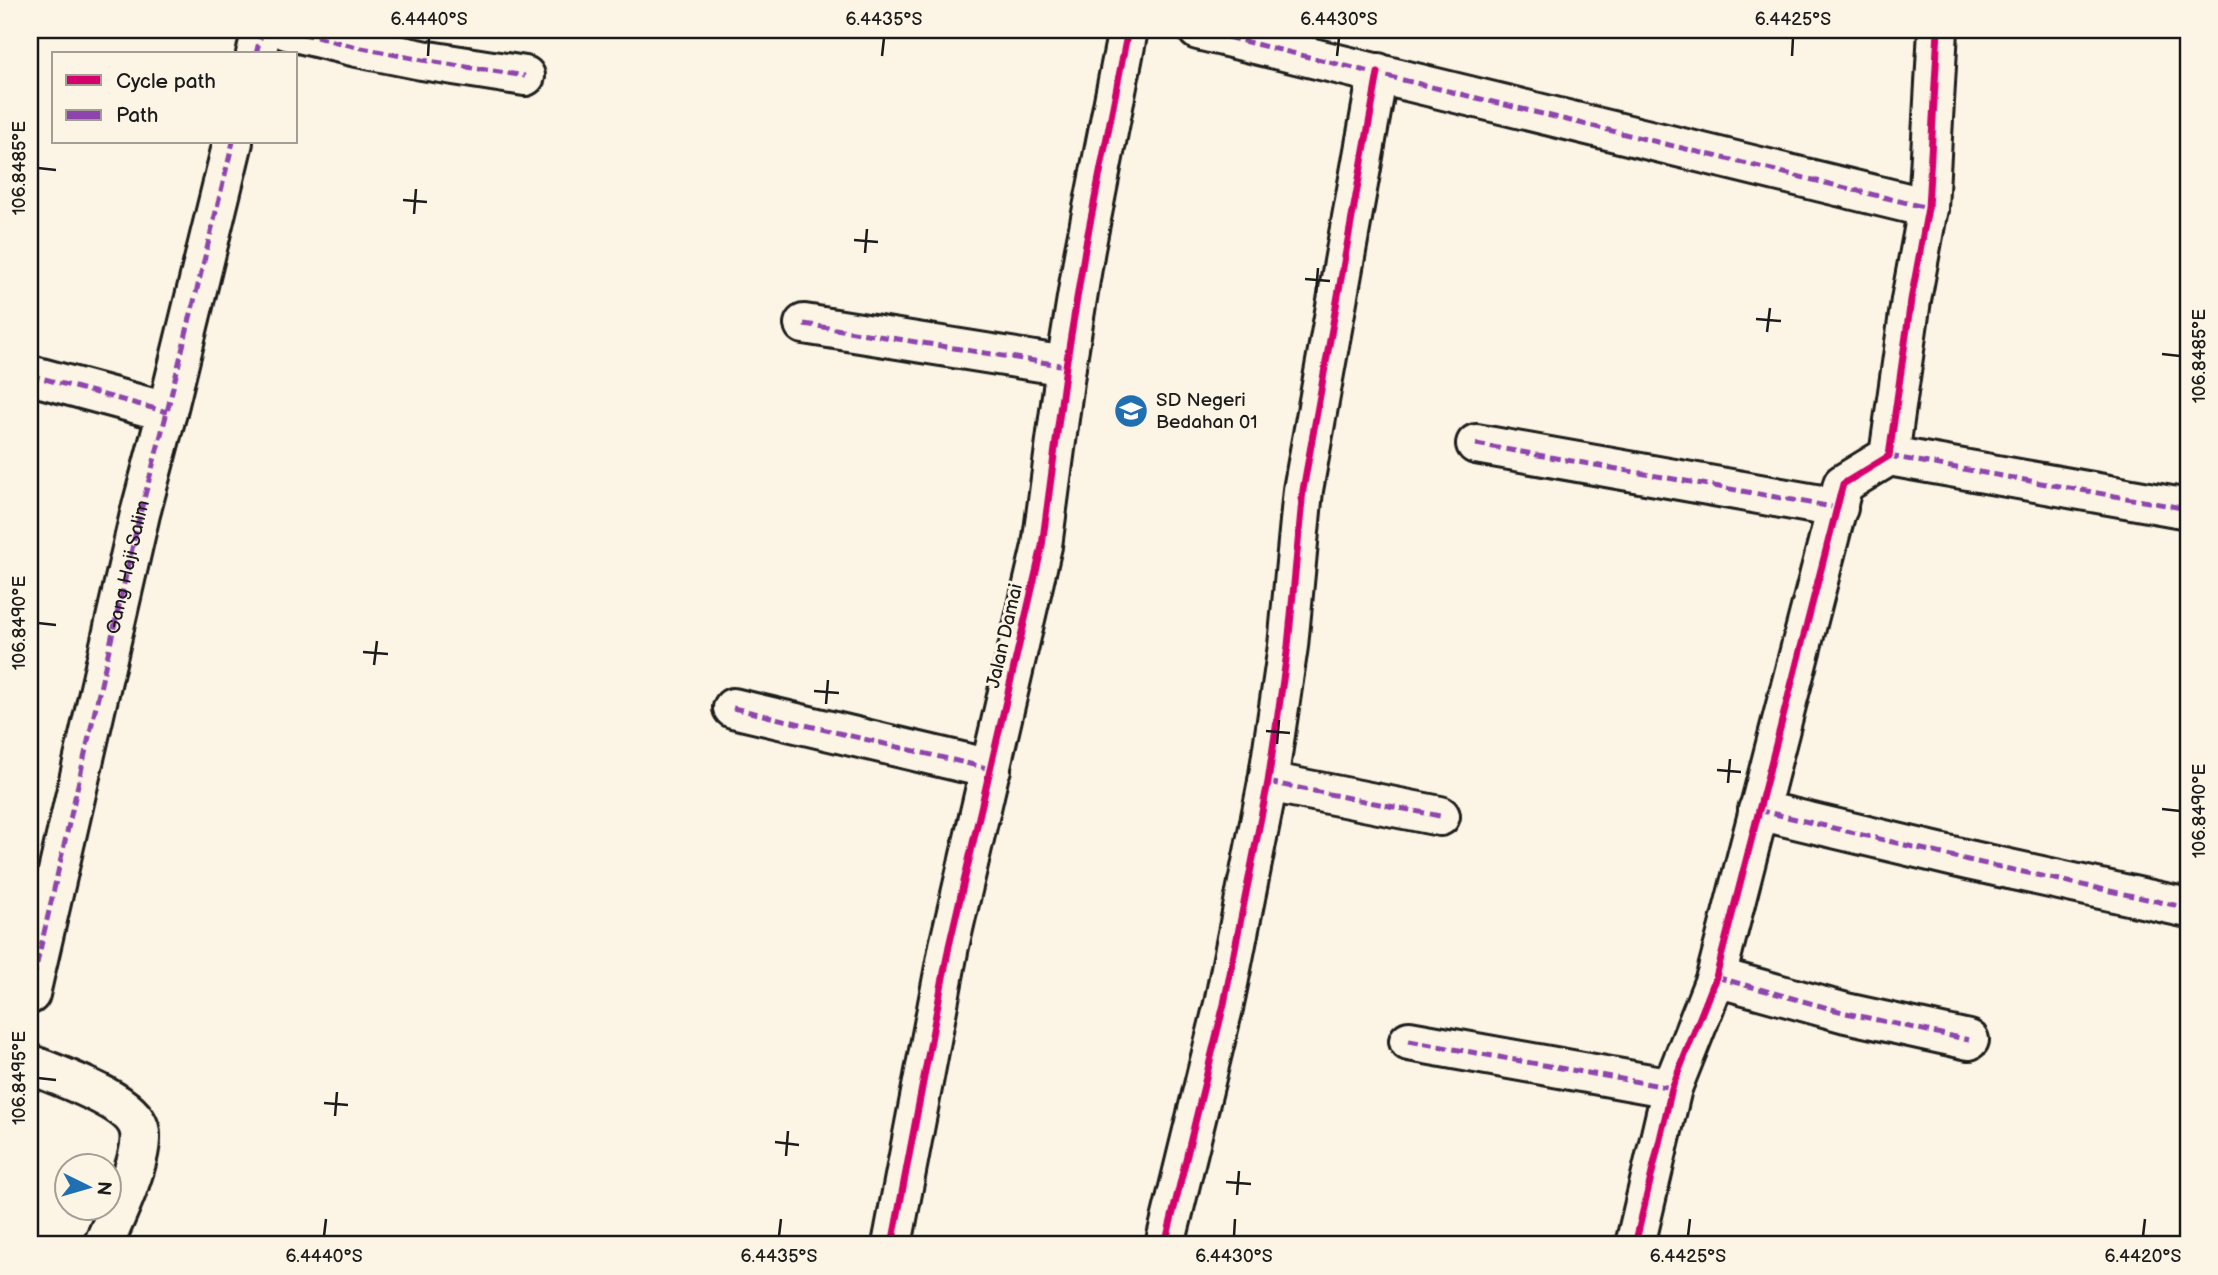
<svg xmlns="http://www.w3.org/2000/svg" width="2218" height="1275" font-family="'Balsamiq Sans',sans-serif">
  <style>
    .lines { fill: none; stroke-linecap: round; stroke-linejoin: round }
    .minor-casing { stroke: #1c1c1c; stroke-width: 44 }
    .minor { stroke: #fcf5e5; stroke-width: 38 }
    .quiet { stroke: #8e44ad; stroke-width: 5; stroke-dasharray: 10 5; stroke-linecap: butt }
    .cycleway-casing { stroke: #fcf5e5; stroke-width: 11 }
    .cycleway { stroke: #d6006c; stroke-width: 7 }
    .ticks { fill: none; stroke: #1c1c1c; stroke-width: 2.5 }
    .labels { text-anchor: middle; dominant-baseline: central; stroke-width: 6; stroke-linejoin: round; paint-order: stroke }
    .poi-label { font-size: 19px; fill: #1c1c1c; stroke: #fcf5e5; text-anchor: start }
    .street-label { font-size: 19px; fill: #1c1c1c; stroke: #fcf5e5 }
    .neatline { fill: none; stroke: #1c1c1c; stroke-width: 2.5 }
    .ticks-label { font-size: 18px; text-anchor: middle; fill: #1c1c1c }
  </style>
  <rect width="100%" height="100%" fill="#fcf5e5"/>
  <filter id="ink" filterUnits="userSpaceOnUse"><feTurbulence type="fractalNoise" baseFrequency=".0143" numOctaves="2"/><feDisplacementMap in="SourceGraphic" scale="14" xChannelSelector="R" yChannelSelector="G"/><feConvolveMatrix kernelMatrix="1 2 1 2 8 2 1 2 1" color-interpolation-filters="sRGB"/></filter>
  <g filter="url(#ink)">
    <g class="lines">
      <g class="minor-casing">
        <g id="minor">
          <path d="M 287,30 L 357,47 L 422,60 L 525,76"/>
          <path d="M 1198,30 L 1928,208"/>
          <path d="M 256,54 L 262,30"/>
          <path d="M 804,324 L 1066,366"/>
          <path d="M 30,375 L 167,412"/>
          <path d="M 1476,444 L 1838,508"/>
          <path d="M 1889,456 L 2188,509"/>
          <path d="M 733,708 L 991,769"/>
          <path d="M 1268,782 L 1440,816"/>
          <path d="M 1758,810 L 1968,860 L 2188,908"/>
          <path d="M 1716,977 L 1846,1013 L 1969,1040"/>
          <path id="s1" d="M 30,994 L 140,514 L 167,412 L 233,142"/>
          <path d="M 1409,1041 L 1672,1088"/>
          <path d="M 30,1064 C 57,1076 130,1099 139,1128 C 147,1153 114,1220 103,1245"/>
          <path d="M 892,1245 L 949,946 L 1042,546 L 1066,366 L 1085,249 L 1128,30"/>
          <path d="M 1165,1245 L 1224,1004 L 1268,782 L 1288,646 L 1303,490 L 1378,73"/>
          <path d="M 1635,1245 L 1672,1088 L 1716,977 L 1843,484 L 1889,456 L 1911,300 L 1928,208 L 1938,30"/>
        </g>
      </g>
      <use href="#minor" class="minor"/>
      <g class="quiet">
        <path d="M 287,30 L 357,47 L 422,60 L 525,76"/>
        <path d="M 1198,30 L 1928,208"/>
        <path d="M 256,54 L 262,30"/>
        <path d="M 804,324 L 1066,366"/>
        <path d="M 30,375 L 167,412"/>
        <path d="M 1476,444 L 1838,508"/>
        <path d="M 1889,456 L 2188,509"/>
        <path d="M 733,708 L 991,769"/>
        <path d="M 1268,782 L 1440,816"/>
        <path d="M 1758,810 L 1968,860 L 2188,908"/>
        <path d="M 1716,977 L 1846,1013 L 1969,1040"/>
        <path d="M 30,994 L 140,514 L 167,412 L 233,142"/>
        <path d="M 1409,1041 L 1672,1088"/>
      </g>
      <g class="cycleway-casing">
        <g id="cycleway">
          <path d="M 892,1245 L 949,946 L 1042,546 L 1066,366 L 1085,249 L 1128,30"/>
          <path d="M 1165,1245 L 1224,1004 L 1268,782 L 1288,646 L 1303,490 L 1378,73"/>
          <path d="M 1635,1245 L 1672,1088 L 1716,977 L 1843,484 L 1889,456 L 1911,300 L 1928,208 L 1938,30"/>
        </g>
      </g>
      <use href="#cycleway" class="cycleway"/>
    </g>
  </g>
  <path class="ticks" d="M 428,56 L 429,38M 882,56 L 884,38M 1337,56 L 1339,38M 1792,56 L 1793,38M 38,168 L 56,170M 403,200 L 427,202M 414,214 L 416,189M 854,240 L 878,242M 865,253 L 867,229M 1305,279 L 1330,281M 1316,293 L 1318,268M 1756,319 L 1781,321M 1767,332 L 1770,308M 2162,354 L 2180,356M 38,623 L 56,625M 363,652 L 388,654M 374,665 L 377,641M 814,691 L 839,693M 826,704 L 828,680M 1266,731 L 1290,733M 1277,744 L 1279,720M 1717,770 L 1741,772M 1728,783 L 1730,759M 2162,809 L 2180,811M 38,1078 L 56,1080M 324,1103 L 348,1105M 335,1116 L 337,1092M 775,1142 L 799,1145M 786,1156 L 788,1131M 1226,1182 L 1251,1184M 1237,1195 L 1239,1171M 324,1236 L 326,1219M 779,1236 L 781,1219M 1234,1236 L 1235,1219M 1688,1236 L 1690,1219M 2143,1236 L 2145,1219"/>
  <defs>
    <g id="school-disc" transform="scale(1.75)"><circle r="9.5" fill="#1f6fb2" stroke="#fcf5e5"/><path d="M0-5L7-2L0 1L-7-2ZM-4 1L0 2.5L4 1V4Q0 6-4 4Z" fill="#fff"/></g>
  </defs>
  <g fill-rule="evenodd">
    <use href="#school-disc" x="1131" y="411"/>
  </g>
  <g class="labels">
    <g class="poi-label">
      <text x="1156" y="400">SD Negeri<tspan x="1156" dy="22">Bedahan 01</tspan></text>
    </g>
    <g class="street-label">
      <text stroke="none"><textPath href="#s1" startOffset="438">Gang Haji Salim</textPath></text>
      <text transform="translate(1005 636) rotate(-77)">Jalan Damai</text>
    </g>
  </g>
  <rect width="2218" height="1275" fill="none" stroke="#fcf5e5" stroke-width="77"/>
  <rect x="52" y="52" width="245" height="91" fill="#fcf5e5" stroke="#a29e95" stroke-width="2"/>
  <rect x="66" y="75" width="35" height="10" fill="#d6006c" stroke="#a29e95" stroke-width="2"/>
  <text x="116" y="88" font-size="21" fill="#1c1c1c">Cycle path</text>
  <rect x="66" y="110" width="35" height="10" fill="#8e44ad" stroke="#a29e95" stroke-width="2"/>
  <text x="116" y="122" font-size="21" fill="#1c1c1c">Path</text>
  <g transform="translate(88 1187) rotate(95)"><circle r="33" fill="#fcf5e5" stroke="#a29e95" stroke-width="2"/>
  <path d="M0-5L12 26L0 18L-12 26Z" fill="#1f6fb2"/>
  <text y="-10" font-size="19" font-weight="bold" text-anchor="middle" fill="#1c1c1c">N</text>
  </g>
  <rect x="38" y="38" width="2142" height="1198" class="neatline"/>
  <g class="ticks-label">
    <text x="429" y="25">6.4440°S</text>
    <text x="884" y="25">6.4435°S</text>
    <text x="1339" y="25">6.4430°S</text>
    <text x="1793" y="25">6.4425°S</text>
    <text transform="translate(19 168) rotate(-90)" y="6">106.8485°E</text>
    <text transform="translate(2199 356) rotate(-90)" y="6">106.8485°E</text>
    <text transform="translate(19 623) rotate(-90)" y="6">106.8490°E</text>
    <text transform="translate(2199 811) rotate(-90)" y="6">106.8490°E</text>
    <text transform="translate(19 1078) rotate(-90)" y="6">106.8495°E</text>
    <text x="324" y="1262">6.4440°S</text>
    <text x="779" y="1262">6.4435°S</text>
    <text x="1234" y="1262">6.4430°S</text>
    <text x="1688" y="1262">6.4425°S</text>
    <text x="2143" y="1262">6.4420°S</text>
  </g>
</svg>
